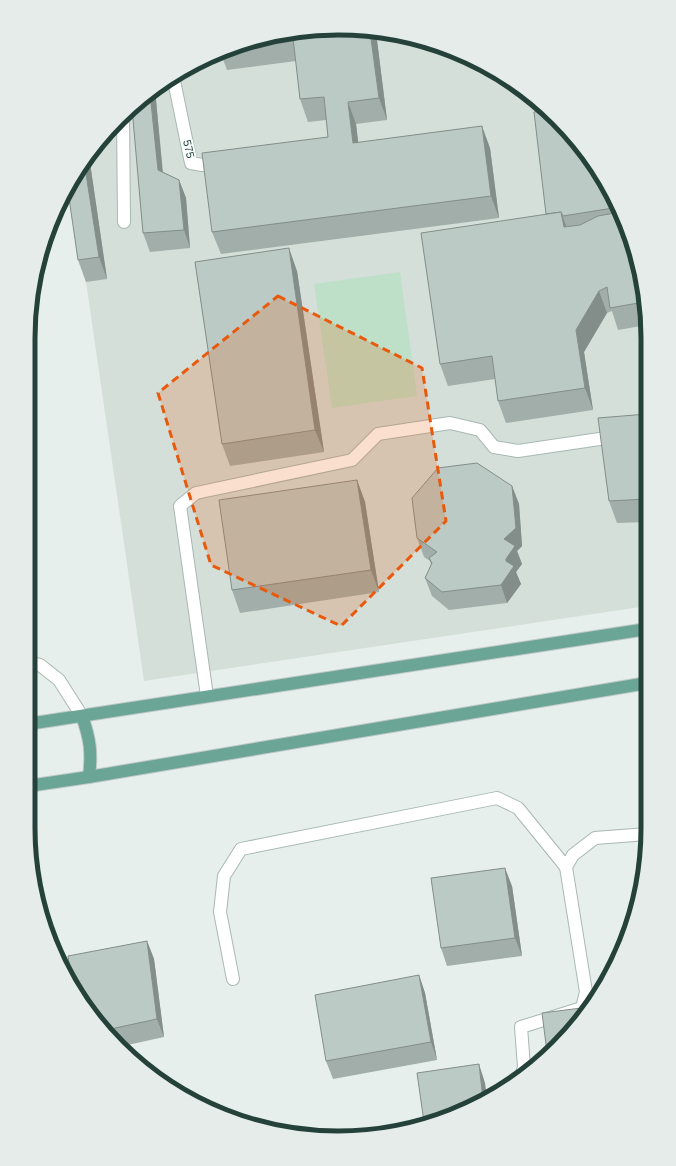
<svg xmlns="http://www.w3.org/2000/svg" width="676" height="1166" font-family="Helvetica,sans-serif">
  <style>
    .built { fill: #d4dfda }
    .green { fill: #bfe0c8 }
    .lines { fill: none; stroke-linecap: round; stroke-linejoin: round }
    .minor-casing { stroke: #a8b8b2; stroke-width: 14 }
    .major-casing { stroke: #c2cac8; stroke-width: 14 }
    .minor { stroke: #fff; stroke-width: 12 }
    .major { stroke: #6aa596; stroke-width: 12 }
    .wall { fill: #a1aea9 }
    .shaded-wall { fill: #838d89 }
    .building { fill: #bbcac4; stroke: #838d89 }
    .marked { fill: #e8590c; fill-opacity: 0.2; stroke: #e8590c; stroke-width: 3; stroke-dasharray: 8 5; stroke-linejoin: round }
    .labels { text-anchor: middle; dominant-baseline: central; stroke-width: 4; stroke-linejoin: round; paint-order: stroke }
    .street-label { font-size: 11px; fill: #24423a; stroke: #f7fbf9 }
    .rim { fill: none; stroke: #24423a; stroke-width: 5 }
  </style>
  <rect width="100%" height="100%" fill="#e6efeb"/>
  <path class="built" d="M 338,28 L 398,34 L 456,52 L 510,80 L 557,119 L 606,183 L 632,239 L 647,318 L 647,606 L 144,681 L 86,282 L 69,189 L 80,166 L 119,119 L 166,80 L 219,52 L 277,34 Z"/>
  <path class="green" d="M 400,272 L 417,396 L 332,408 L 314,284 Z"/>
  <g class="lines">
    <g class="minor-casing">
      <g id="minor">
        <path d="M 173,76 L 191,163 L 202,165 L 219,163"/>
        <path d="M 123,115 L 124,222"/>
        <path d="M 28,662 L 40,665 L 59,680 L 82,716"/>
        <path d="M 207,696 L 180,506 L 196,493 L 352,460 L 378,434 L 450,423 L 480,430 L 494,447 L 518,451 L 647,432"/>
        <path d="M 233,979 L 220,912 L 224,876 L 241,849 L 497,798 L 518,808 L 566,867"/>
        <path d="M 521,1077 L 524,1067 L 521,1027 L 582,1008 L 586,992 L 566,867 L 573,855 L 595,838 L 647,834"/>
      </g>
    </g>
    <g class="major-casing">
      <g id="major">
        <path d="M 82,716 C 90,739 92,752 89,777"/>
        <path d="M 28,724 L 647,629"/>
        <path d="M 28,786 L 89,777 L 647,683"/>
      </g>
    </g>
    <use href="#minor" class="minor"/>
    <use href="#major" class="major"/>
  </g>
  <g class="wall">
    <path d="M 376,32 L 387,120 L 356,124 L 358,142 L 490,148 L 499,218 L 221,254 L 212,232 L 328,137 L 326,120 L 308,122 L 300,99 L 296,61 L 227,70 L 220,51 L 277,34 Z"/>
    <path d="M 155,89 L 163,172 L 179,180 L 186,198 L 190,248 L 150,252 L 143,233 L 132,108 Z"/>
    <path d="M 89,156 L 107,279 L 86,282 L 78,260 L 80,166 Z"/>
    <path d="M 606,183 L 617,207 L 618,213 L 632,239 L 647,318 L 647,325 L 618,330 L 612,311 L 607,313 L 584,352 L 593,410 L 506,423 L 498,401 L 495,379 L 448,386 L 440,364 L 546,214 Z"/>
    <path d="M 297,271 L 324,452 L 230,466 L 222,444 Z"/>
    <path d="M 647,414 L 647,522 L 617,523 L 609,501 Z"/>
    <path d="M 357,480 L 365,502 L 379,592 L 240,613 L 232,590 Z"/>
    <path d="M 512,486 L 519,504 L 522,546 L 517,551 L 522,564 L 516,572 L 521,584 L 507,603 L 449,610 L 432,596 L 425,578 L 431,565 L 430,561 L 424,557 L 417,538 Z"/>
    <path d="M 28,631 L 31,637 L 36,691 L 28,691 Z"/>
    <path d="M 512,886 L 522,956 L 447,966 L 441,948 Z"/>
    <path d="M 147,941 L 154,959 L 164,1037 L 123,1046 L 92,1017 Z"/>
    <path d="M 419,975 L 425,993 L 437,1060 L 333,1079 L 326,1061 Z"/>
  </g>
  <g class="shaded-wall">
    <path d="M 370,31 L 376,32 L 387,120 L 379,98 Z"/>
    <path d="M 155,89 L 164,188 L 158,170 L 150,93 Z"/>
    <path d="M 348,102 L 356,124 L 361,165 L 353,143 Z"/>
    <path d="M 482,126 L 490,148 L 499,218 L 491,196 Z"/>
    <path d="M 89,156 L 107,279 L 99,257 L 84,161 Z"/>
    <path d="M 179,180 L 186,198 L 190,248 L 184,230 Z"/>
    <path d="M 611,193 L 617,207 L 619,226 L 613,208 Z"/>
    <path d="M 561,212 L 569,234 L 564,227 Z"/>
    <path d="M 289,248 L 297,271 L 324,452 L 315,430 Z"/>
    <path d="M 599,291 L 607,313 L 584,352 L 593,410 L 585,388 L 576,330 Z"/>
    <path d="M 357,480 L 365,502 L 379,592 L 371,570 Z"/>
    <path d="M 512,486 L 519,504 L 522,546 L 517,551 L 522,564 L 516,572 L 521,584 L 507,603 L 501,585 L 506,561 L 504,539 Z"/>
    <path d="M 28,631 L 31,637 L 36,691 L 33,684 Z"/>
    <path d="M 505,868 L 512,886 L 522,956 L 515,938 Z"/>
    <path d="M 147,941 L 154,959 L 164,1037 L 157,1019 Z"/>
    <path d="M 419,975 L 425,993 L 437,1060 L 431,1042 Z"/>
    <path d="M 479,1064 L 485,1083 L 487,1097 L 483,1099 Z"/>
  </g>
  <g class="building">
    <path d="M 338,28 L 370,31 L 379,98 L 348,102 L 353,143 L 482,126 L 491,196 L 212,232 L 202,153 L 328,137 L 324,97 L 300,99 L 293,38 L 241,45 L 277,34 Z"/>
    <path d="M 150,93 L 158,170 L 179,180 L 184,230 L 143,233 L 132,108 Z"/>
    <path d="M 547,110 L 557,119 L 606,183 L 611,193 L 613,208 L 563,216 L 561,212 L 546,214 L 534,112 Z"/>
    <path d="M 84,161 L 99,257 L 78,260 L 68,191 L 80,166 Z"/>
    <path d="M 561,212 L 564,227 L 580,225 L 598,216 L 620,212 L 632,239 L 644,302 L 610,308 L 607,287 L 599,291 L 576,330 L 585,388 L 498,401 L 492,356 L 440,364 L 421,233 Z"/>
    <path d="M 289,248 L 315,430 L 222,444 L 195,262 Z"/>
    <path d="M 647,414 L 647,499 L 609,501 L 598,418 Z"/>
    <path d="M 477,463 L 512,486 L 516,528 L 504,539 L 515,546 L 506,559 L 506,561 L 514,566 L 501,585 L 442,592 L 425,578 L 432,563 L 429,558 L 437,552 L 417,538 L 412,498 L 438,468 Z"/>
    <path d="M 357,480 L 371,570 L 232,590 L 219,500 Z"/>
    <path d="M 28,631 L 33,684 L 28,685 Z"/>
    <path d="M 505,868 L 515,938 L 441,948 L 431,878 Z"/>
    <path d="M 147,941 L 157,1019 L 106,1030 L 92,1017 L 71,978 L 68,956 Z"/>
    <path d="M 419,975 L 431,1042 L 326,1061 L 315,995 Z"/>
    <path d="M 589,1007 L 547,1052 L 542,1013 Z"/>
    <path d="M 479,1064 L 483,1099 L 456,1114 L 424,1122 L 417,1073 Z"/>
  </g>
  <path class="marked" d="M 278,296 L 422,368 L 446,521 L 341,626 L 211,565 L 158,393 Z"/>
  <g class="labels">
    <g class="street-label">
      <text transform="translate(189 149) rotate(76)">575</text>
    </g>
  </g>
  <path d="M0 0H676V1166H0ZM338 35H338A303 303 0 0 1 641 338V828A303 303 0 0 1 338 1131H338A303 303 0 0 1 35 828V338A303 303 0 0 1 338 35Z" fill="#e6ecea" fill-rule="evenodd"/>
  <path class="rim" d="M338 35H338A303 303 0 0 1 641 338V828A303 303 0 0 1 338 1131H338A303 303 0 0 1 35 828V338A303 303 0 0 1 338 35Z"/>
</svg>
